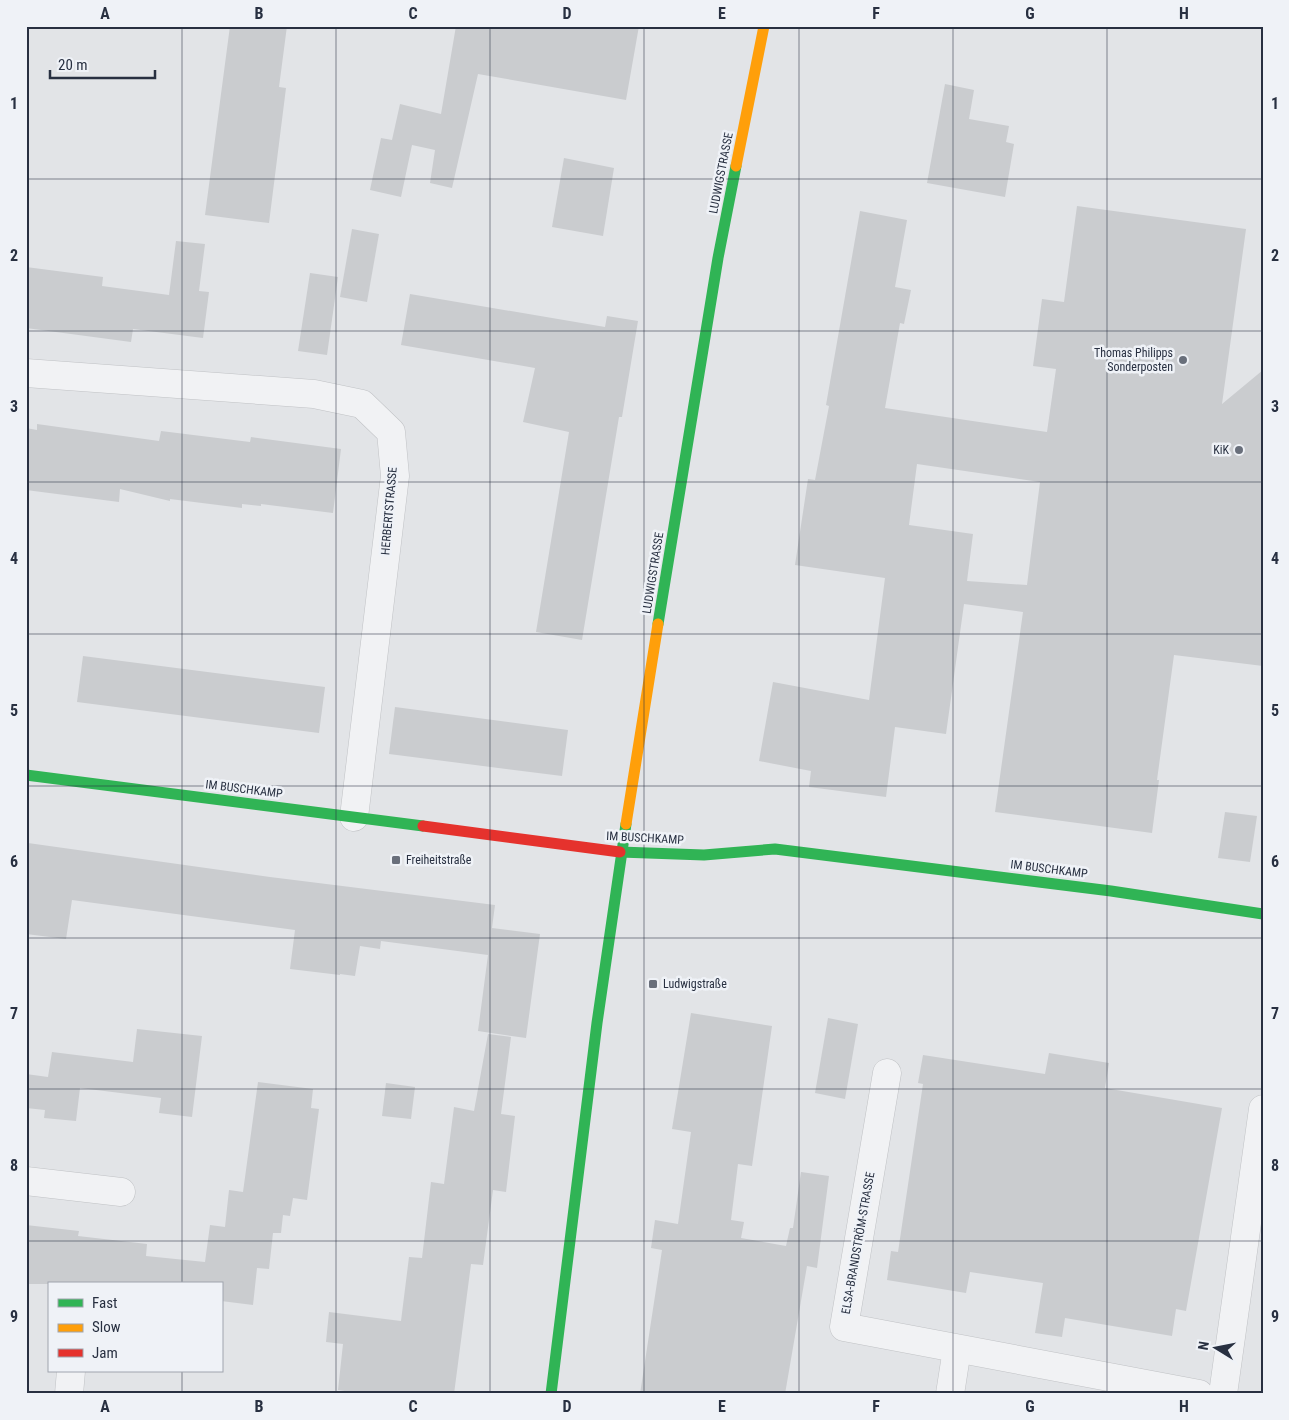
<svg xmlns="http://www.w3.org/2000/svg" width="1289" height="1420" font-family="'Roboto Condensed',sans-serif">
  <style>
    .building { fill: #cacccf; fill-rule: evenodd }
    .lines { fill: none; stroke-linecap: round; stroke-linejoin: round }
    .street-casing { stroke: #c0c2c5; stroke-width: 29 }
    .street { stroke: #f1f2f4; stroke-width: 28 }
    .fast { stroke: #30b455; stroke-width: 11 }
    .slow { stroke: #ff9f0a; stroke-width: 11 }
    .jam { stroke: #e5322d; stroke-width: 11 }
    .grid { fill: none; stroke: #283041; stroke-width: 1; stroke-opacity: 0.55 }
    .poi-dot { fill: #696f7b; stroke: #eff2f7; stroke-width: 2 }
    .labels { text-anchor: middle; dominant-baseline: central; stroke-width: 5; stroke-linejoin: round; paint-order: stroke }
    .street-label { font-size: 12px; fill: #283041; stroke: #eff2f7 }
    .poi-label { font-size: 12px; fill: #283041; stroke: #eff2f7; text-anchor: end }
    .neatline { fill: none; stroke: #283041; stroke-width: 2 }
    .grid-label { font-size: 16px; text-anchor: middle; font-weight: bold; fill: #283041 }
  </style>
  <rect width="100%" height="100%" fill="#e2e4e7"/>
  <g class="building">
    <path d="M 230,26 L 287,26 L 279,87 L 286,88 L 269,223 L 205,215 Z"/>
    <path d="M 456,26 L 639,26 L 626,100 L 478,74 L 452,188 L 430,183 L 435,150 L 412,145 L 401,197 L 370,190 L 381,138 L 392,140 L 400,104 L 441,114 Z"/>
    <path d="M 945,84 L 974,90 L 969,119 L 1009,126 L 1006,142 L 1014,144 L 1005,197 L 927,183 Z"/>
    <path d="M 564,158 L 614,168 L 603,236 L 552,227 Z"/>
    <path d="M 1077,206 L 1246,229 L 1222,404 L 1263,370 L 1263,666 L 1174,655 L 1157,780 L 1159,780 L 1152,833 L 995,812 L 1023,612 L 964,604 L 946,734 L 895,727 L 886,797 L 809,787 L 811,771 L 759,761 L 773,682 L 869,700 L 885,578 L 795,565 L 808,479 L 815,480 L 829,406 L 826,405 L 860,211 L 907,220 L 895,287 L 911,290 L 904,324 L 900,323 L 885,408 L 1047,432 L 1056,369 L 1033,366 L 1042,299 L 1064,302 ZM 917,464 L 1040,482 L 1027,585 L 967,581 L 973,534 L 909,525 Z"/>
    <path d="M 352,229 L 379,234 L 367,302 L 340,297 Z"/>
    <path d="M 176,241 L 205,244 L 199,291 L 209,292 L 203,338 L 133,329 L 131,342 L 26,328 L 26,267 L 103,277 L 102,286 L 169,295 Z"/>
    <path d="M 310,273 L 338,277 L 327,355 L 298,351 Z"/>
    <path d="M 410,294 L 605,327 L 607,316 L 638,321 L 622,417 L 619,417 L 582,640 L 536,632 L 569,432 L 523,422 L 535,368 L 401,345 Z"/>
    <path d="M 37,424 L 159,441 L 161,431 L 250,442 L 251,437 L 341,449 L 333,513 L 261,504 L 261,506 L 242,504 L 242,508 L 170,499 L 170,501 L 120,489 L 119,502 L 26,490 L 26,428 L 37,430 Z"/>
    <path d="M 83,656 L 325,687 L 319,733 L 77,702 Z"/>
    <path d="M 395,707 L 568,730 L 562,776 L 389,754 Z"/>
    <path d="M 1225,812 L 1257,816 L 1250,862 L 1218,858 Z"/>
    <path d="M 28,843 L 270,877 L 495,905 L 492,928 L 540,934 L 526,1038 L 478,1031 L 488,955 L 381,941 L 380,949 L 360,946 L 355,976 L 340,974 L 340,975 L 290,969 L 295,930 L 72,900 L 66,939 L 26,934 L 26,857 Z"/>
    <path d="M 691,1013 L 772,1026 L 752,1166 L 738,1164 L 731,1220 L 744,1222 L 741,1238 L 786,1246 L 790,1228 L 793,1228 L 801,1172 L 829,1176 L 817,1268 L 807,1266 L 785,1394 L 640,1394 L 662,1250 L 651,1248 L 655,1220 L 678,1224 L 691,1132 L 672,1129 Z"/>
    <path d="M 828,1018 L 858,1024 L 845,1099 L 815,1093 Z"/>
    <path d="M 137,1029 L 202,1036 L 192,1117 L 159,1113 L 161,1098 L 80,1088 L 76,1121 L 44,1118 L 45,1110 L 26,1108 L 26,1074 L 48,1077 L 52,1052 L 133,1062 Z"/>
    <path d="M 488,1034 L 511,1037 L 501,1114 L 515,1116 L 506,1192 L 493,1190 L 483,1265 L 471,1264 L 454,1394 L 351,1394 L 351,1392 L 338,1390 L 343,1344 L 326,1342 L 329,1312 L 401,1321 L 409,1257 L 422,1258 L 431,1182 L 444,1184 L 454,1107 L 474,1111 Z"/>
    <path d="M 1049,1053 L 1109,1063 L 1105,1088 L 1222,1108 L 1186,1311 L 1176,1309 L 1172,1336 L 1065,1318 L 1062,1337 L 1035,1333 L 1043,1283 L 970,1272 L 966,1293 L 887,1280 L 891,1251 L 898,1252 L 923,1084 L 918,1083 L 923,1055 L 1045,1074 Z"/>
    <path d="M 258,1082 L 313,1089 L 311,1108 L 319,1109 L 307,1200 L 293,1198 L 290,1216 L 283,1215 L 281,1233 L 273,1233 L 269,1269 L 257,1268 L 253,1305 L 221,1301 L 221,1284 L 26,1284 L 26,1225 L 79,1231 L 78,1236 L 147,1244 L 146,1256 L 205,1262 L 210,1225 L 225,1227 L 229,1190 L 243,1192 Z"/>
    <path d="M 386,1083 L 415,1087 L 411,1119 L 382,1116 Z"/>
  </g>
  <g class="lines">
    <g class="street-casing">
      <g id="street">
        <path d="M 26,373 L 314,394 L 362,404 L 391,432 L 395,476 L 354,817"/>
        <path d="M 887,1073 L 844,1327 L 1199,1394"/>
        <path d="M 26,1181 L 121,1192"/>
        <path d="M 69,1394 L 71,1371"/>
        <path d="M 950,1394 L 957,1349"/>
        <path d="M 1223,1394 L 1263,1109"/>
      </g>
    </g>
    <use href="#street" class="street"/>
    <g class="fast">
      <path d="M 658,624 L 718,258 L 736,166"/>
      <path d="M 26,775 L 423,826"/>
      <path d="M 620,852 L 704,855 L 775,849 L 1111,891 L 1263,914"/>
      <path d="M 551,1394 L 597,1023 L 626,824"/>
    </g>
    <g class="slow">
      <path d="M 736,166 L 764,26"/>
      <path d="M 626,824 L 658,624"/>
    </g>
    <path class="jam" d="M 423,826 L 620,852"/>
  </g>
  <path class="grid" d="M 182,26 L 182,1284M 336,26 L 336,1394M 490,26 L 490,1394M 644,26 L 644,1394M 799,26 L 799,1394M 953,26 L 953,1394M 1107,26 L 1107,1394M 26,179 L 1263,179M 26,331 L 1263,331M 26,482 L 1263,482M 26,634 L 1263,634M 26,786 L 1263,786M 26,938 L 1263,938M 26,1089 L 1263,1089M 26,1241 L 1263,1241M 182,1371 L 182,1394"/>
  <g class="poi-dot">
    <circle cx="1183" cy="360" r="5"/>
    <circle cx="1239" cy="450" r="5"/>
    <rect x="391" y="855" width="10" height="10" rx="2.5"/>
    <rect x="648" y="979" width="10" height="10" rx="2.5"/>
  </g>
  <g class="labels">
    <g class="street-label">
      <text transform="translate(721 173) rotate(-79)">LUDWIGSTRASSE</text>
      <text transform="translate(389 511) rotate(-85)">HERBERTSTRASSE</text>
      <text transform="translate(653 573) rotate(-81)">LUDWIGSTRASSE</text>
      <text transform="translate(244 789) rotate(7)">IM BUSCHKAMP</text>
      <text transform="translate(645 838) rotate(3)">IM BUSCHKAMP</text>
      <text transform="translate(1049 869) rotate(7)">IM BUSCHKAMP</text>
      <text transform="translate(858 1243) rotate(-80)">ELSA-BRANDSTRÖM-STRASSE</text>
    </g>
    <g class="poi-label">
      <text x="1173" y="353">Thomas Philipps<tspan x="1173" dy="14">Sonderposten</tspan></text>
      <text x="1229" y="450">KiK</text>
      <text x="406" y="860" text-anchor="start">Freiheitstraße</text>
      <text x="663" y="984" text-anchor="start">Ludwigstraße</text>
    </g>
  </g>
  <rect width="1289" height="1420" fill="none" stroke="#eff2f7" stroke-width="55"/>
  <rect x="48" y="1282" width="175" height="90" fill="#eff2f7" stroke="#9fa4ae"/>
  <rect x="58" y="1299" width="25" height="8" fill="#30b455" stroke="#9fa4ae"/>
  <text x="92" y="1308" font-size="15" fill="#283041">Fast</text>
  <rect x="58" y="1324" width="25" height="8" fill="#ff9f0a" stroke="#9fa4ae"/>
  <text x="92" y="1332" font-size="15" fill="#283041">Slow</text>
  <rect x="58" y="1349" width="25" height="8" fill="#e5322d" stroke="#9fa4ae"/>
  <text x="92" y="1358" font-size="15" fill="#283041">Jam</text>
  <g transform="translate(1216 1348) rotate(280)" stroke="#eff2f7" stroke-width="4" paint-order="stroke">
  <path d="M0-4L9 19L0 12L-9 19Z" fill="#283041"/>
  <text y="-8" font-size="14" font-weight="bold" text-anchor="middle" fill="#283041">N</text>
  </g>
  <path d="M50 70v8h105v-8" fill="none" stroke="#283041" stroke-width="2.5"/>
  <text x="58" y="70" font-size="15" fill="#283041" stroke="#eff2f7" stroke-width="4" paint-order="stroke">20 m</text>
  <rect x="28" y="28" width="1234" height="1364" class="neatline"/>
  <g class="grid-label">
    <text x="105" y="19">A</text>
    <text x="259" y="19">B</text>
    <text x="413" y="19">C</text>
    <text x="567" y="19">D</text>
    <text x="722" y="19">E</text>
    <text x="876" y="19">F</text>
    <text x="1030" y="19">G</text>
    <text x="1184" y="19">H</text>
    <text x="14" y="109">1</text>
    <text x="1275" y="109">1</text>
    <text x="14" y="261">2</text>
    <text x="1275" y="261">2</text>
    <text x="14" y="412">3</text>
    <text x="1275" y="412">3</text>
    <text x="14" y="564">4</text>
    <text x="1275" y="564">4</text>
    <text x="14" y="716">5</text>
    <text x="1275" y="716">5</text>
    <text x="14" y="867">6</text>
    <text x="1275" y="867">6</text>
    <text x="14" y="1019">7</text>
    <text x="1275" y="1019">7</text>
    <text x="14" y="1171">8</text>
    <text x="1275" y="1171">8</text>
    <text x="14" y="1322">9</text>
    <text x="1275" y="1322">9</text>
    <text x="105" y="1412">A</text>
    <text x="259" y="1412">B</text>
    <text x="413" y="1412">C</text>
    <text x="567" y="1412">D</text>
    <text x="722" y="1412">E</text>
    <text x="876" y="1412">F</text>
    <text x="1030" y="1412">G</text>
    <text x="1184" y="1412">H</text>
  </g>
</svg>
